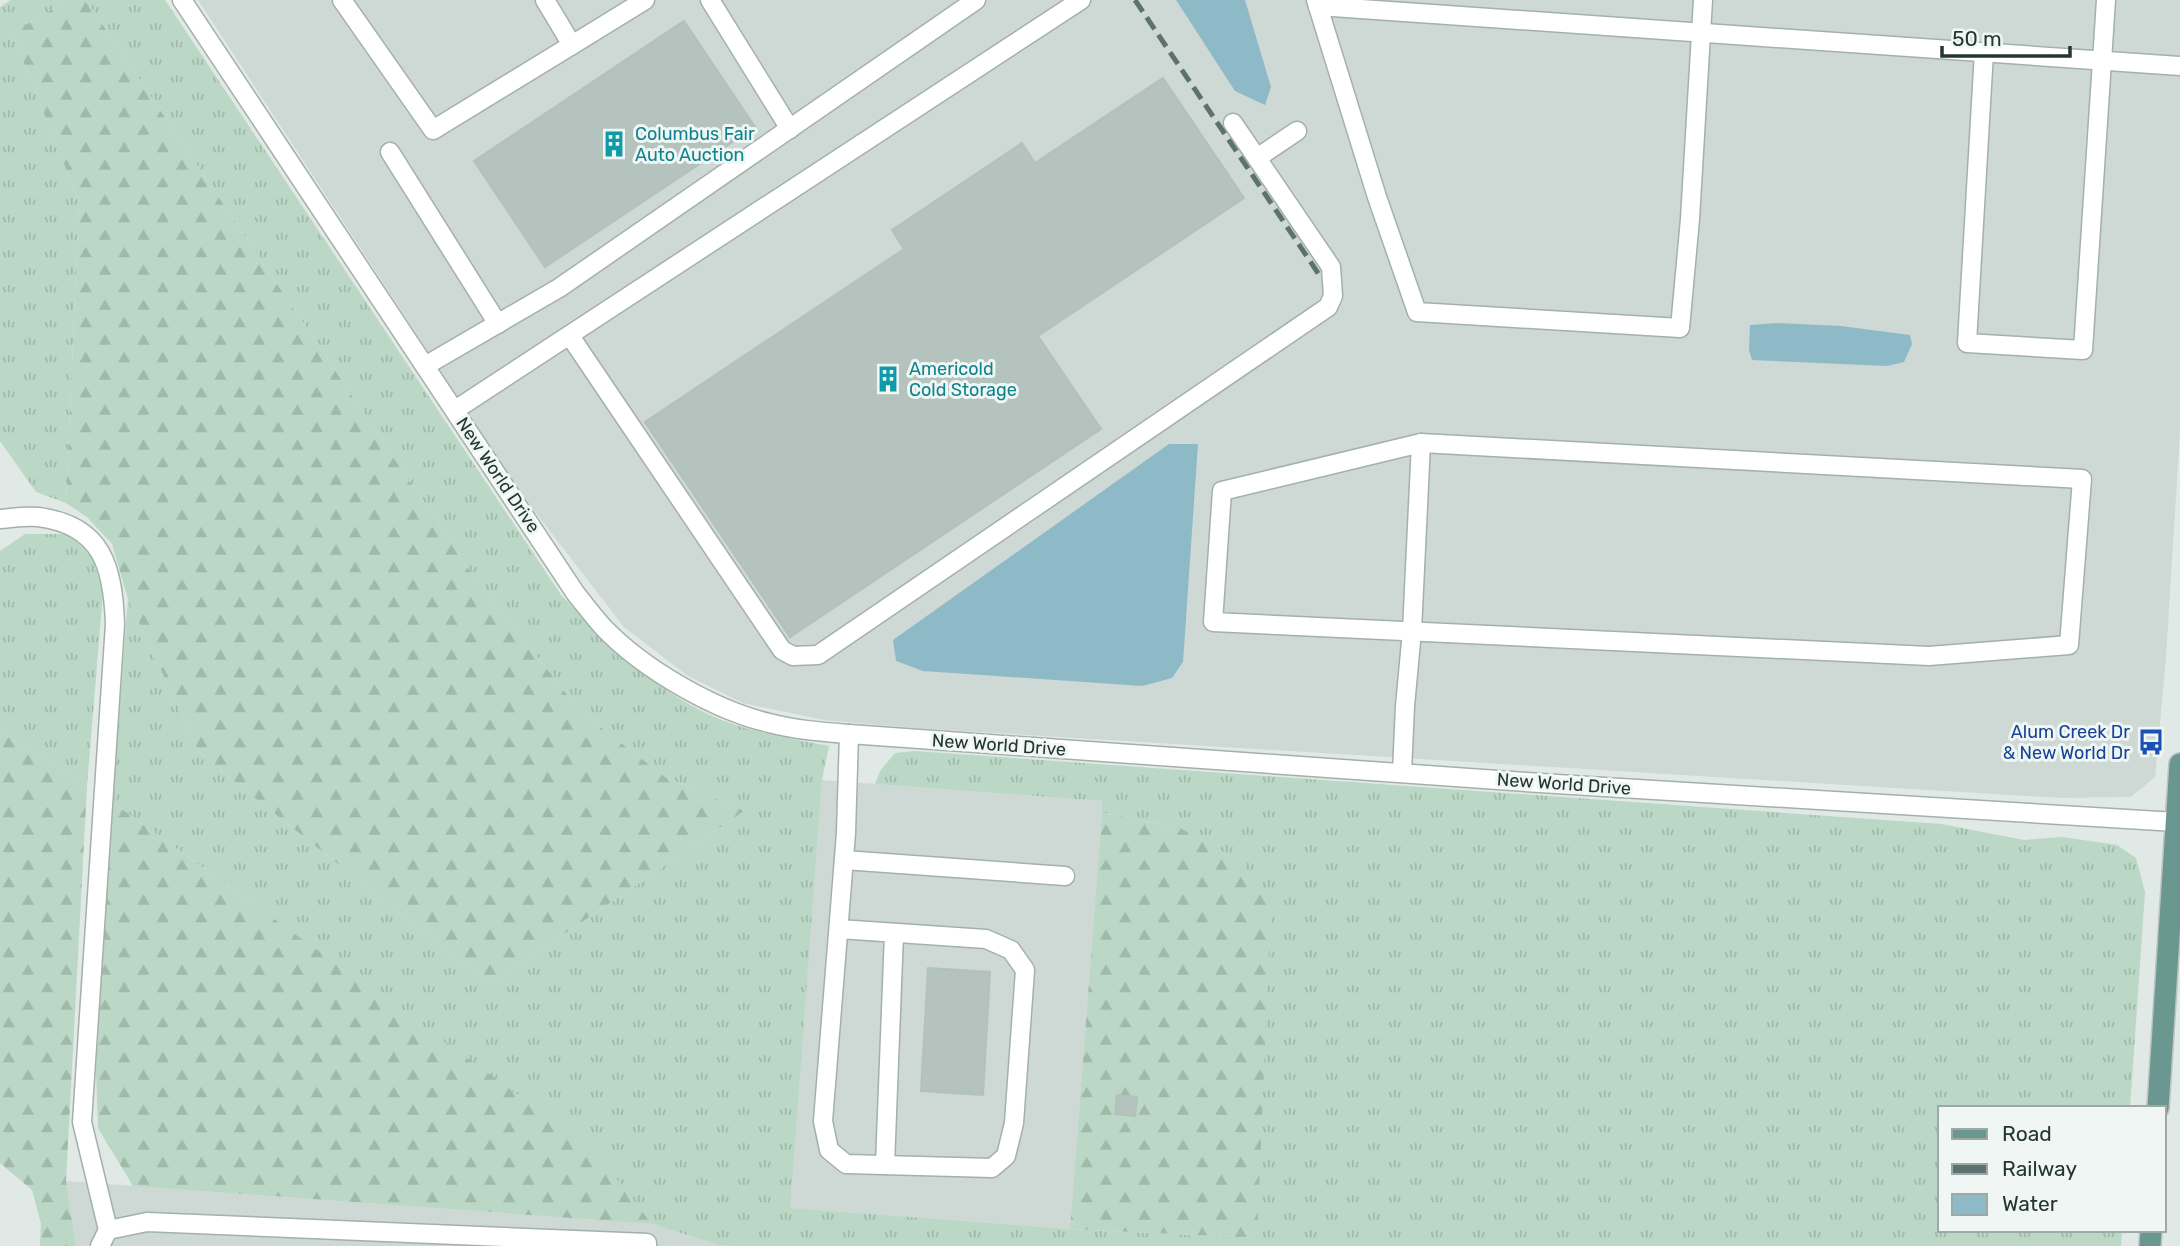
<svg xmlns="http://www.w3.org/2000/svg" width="2180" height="1246" font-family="Rubik,sans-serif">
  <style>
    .built { fill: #ced8d4 }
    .grass { fill: url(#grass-tufts) }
    .forest { fill: url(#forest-firs) }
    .water { fill: #8ebac7 }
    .building { fill: #b5c3be; stroke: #b3c1bc; stroke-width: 2 }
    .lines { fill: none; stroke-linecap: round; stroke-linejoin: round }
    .minor-casing { stroke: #a4b0ac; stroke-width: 21 }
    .major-casing { stroke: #bdc3c2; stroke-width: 24 }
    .minor { stroke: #fff; stroke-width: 18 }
    .major { stroke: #6a9890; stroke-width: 21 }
    .rail { stroke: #5d726e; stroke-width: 5; stroke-dasharray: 14 7; stroke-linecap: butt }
    .labels { text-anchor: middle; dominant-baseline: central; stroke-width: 6; stroke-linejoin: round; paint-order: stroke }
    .culture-label { font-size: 18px; fill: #0d838f; stroke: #eff6f3; text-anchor: start }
    .street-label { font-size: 18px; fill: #233632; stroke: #eff6f3 }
    .transit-label { font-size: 18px; fill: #164399; stroke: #eff6f3; text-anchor: end }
  </style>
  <defs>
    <pattern id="grass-tufts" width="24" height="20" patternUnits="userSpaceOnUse" patternTransform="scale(1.75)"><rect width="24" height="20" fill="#bbd7c5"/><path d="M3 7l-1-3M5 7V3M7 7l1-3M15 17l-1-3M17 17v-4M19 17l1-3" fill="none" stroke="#a0b9aa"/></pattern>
    <pattern id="forest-firs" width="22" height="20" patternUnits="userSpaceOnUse" patternTransform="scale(1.75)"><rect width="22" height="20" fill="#bbd7c5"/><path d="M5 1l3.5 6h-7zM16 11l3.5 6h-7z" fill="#a0b9aa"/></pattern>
  </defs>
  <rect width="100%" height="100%" fill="#e0e9e5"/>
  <g class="built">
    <path d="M 198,0 L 2180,0 L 2180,431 L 2166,657 L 2155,777 L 2131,797 L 2059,798 L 914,728 L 824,720 L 743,703 L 688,676 L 624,627 L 522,495 Z"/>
    <path d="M 822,780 L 1103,801 L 1070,1229 L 789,1208 Z"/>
    <path d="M 66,1181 L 652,1224 L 719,1245 L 735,1246 L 76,1246 Z"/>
  </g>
  <g class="grass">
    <path d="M 11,0 L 68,0 L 12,33 L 79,202 L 66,503 L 36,492 L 0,441 L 0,7 Z"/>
    <path d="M 86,0 L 165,0 L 561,595 C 604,639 653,689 710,715 C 747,732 789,738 829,746 L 822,780 L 790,1208 L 1070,1229 L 1257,1238 L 1178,827 L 1102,813 L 1102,801 L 875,784 L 880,771 L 895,753 L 915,751 L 1941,824 L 2024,840 L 2062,837 L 2117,845 L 2136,858 L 2145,892 L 2130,1108 L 1940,1108 L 1940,1230 L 2122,1230 L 2121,1246 L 735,1246 L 719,1245 L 652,1224 L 592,1149 L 112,802 L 128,599 L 198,750 L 236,783 L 490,985 L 744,811 L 665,777 L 581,712 L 478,583 Z"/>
    <path d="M 25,534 L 69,534 L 92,557 L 103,592 L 87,786 L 0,732 L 0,551 Z"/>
  </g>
  <g class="forest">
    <path d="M 68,0 L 86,0 L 478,583 L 581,712 L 665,777 L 744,811 L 490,985 L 236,783 L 198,750 L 128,599 L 112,544 L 87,517 L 66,503 L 79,202 L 12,33 Z"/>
    <path d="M 0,732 L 87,786 L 66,1181 L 76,1246 L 40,1246 L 41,1224 L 32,1190 L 0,1163 Z"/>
    <path d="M 112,802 L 593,1149 L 652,1224 L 133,1186 L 98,1128 L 96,1070 Z"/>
    <path d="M 1102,813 L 1178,827 L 1241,861 L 1271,903 L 1257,1238 L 1070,1229 Z"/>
  </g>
  <g class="water">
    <path d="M 1176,0 L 1245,0 L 1271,87 L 1265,105 L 1235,91 Z"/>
    <path d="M 1777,323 L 1841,326 L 1910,335 L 1912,344 L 1904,362 L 1887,366 L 1752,360 L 1749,350 L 1750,325 Z"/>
    <path d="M 1169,444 L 1198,444 L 1183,662 L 1172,678 L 1142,686 L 923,671 L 896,661 L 893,640 Z"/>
  </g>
  <g class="building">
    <path d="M 684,21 L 755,127 L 545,267 L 474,161 Z"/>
    <path d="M 1163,78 L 1244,198 L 1038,336 L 1101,429 L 790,637 L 645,422 L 904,249 L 892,230 L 1022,143 L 1035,163 Z"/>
    <path d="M 928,968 L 990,972 L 983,1095 L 921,1091 Z"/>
    <path d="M 1117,1095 L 1137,1097 L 1135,1116 L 1115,1114 Z"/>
  </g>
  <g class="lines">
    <g class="minor-casing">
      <g id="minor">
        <path d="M 182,0 L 576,594 C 585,605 594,617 603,627 C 643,669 714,710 769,723 C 796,730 823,732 849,734 L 1540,783 L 2176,822"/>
        <path d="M 342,0 L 433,130 L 572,45"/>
        <path d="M 545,0 L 572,45 L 645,0"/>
        <path d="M 710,0 L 790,129"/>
        <path d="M 1316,0 L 1377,197 L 1417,312 L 1680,328 L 1690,219 L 1703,0"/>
        <path d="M 1318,6 L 2180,66"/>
        <path d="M 1984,52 L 1967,343 L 2083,350 L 2106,0"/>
        <path d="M 390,152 L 498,324"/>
        <path d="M 1257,158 L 1297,131"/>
        <path d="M 570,336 L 782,650 L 793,656 L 818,655 L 1328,307 L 1333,296 L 1331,267 L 1233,123"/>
        <path d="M 425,366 L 559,288 L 976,0"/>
        <path d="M 455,410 L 1081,0"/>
        <path d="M 1421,443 L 2082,479 L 2069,645 L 1929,656 L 1213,622 L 1222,491 Z"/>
        <path d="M 0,519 C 12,518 26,516 38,517 C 103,525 113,568 115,624 L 82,1122 L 108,1230"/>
        <path d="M 1402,772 L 1405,706 L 1412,631 L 1421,443"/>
        <path d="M 844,860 L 1065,876"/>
        <path d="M 839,929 L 986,939 L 1011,950 L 1025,970 L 1014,1123 L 1006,1156 L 992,1168 L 846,1164 L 829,1150 L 823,1121 L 846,833 L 849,734"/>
        <path d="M 885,1165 L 894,933"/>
        <path d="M 100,1246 L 108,1230 L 147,1222 L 647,1243 L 647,1246"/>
      </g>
    </g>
    <g class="major-casing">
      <g id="major">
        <path d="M 2158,1108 L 2180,764"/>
        <path d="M 2150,1246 L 2151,1230"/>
      </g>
    </g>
    <use href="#minor" class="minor"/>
    <use href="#major" class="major"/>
    <path class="rail" d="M 1135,0 L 1320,276"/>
  </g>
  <defs>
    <g id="building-bare" transform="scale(2.1)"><path d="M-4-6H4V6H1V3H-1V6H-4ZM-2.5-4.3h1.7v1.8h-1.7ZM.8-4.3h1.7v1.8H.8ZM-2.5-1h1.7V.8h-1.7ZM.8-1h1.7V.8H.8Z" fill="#0f9aa8" stroke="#eff6f3" stroke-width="2.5" paint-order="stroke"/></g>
    <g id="bus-bare" transform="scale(2.1)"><path d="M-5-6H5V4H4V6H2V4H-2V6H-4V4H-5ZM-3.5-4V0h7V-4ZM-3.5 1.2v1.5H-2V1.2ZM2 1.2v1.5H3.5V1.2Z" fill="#1a4fb4" stroke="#eff6f3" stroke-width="2.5" paint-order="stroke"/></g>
  </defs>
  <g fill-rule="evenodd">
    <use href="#building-bare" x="614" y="144"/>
    <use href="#building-bare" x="888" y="379"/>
    <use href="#bus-bare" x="2151" y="742"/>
  </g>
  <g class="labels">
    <g class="culture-label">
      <text x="635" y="134">Columbus Fair<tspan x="635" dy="21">Auto Auction</tspan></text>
      <text x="909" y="369">Americold<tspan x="909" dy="21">Cold Storage</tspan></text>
    </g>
    <g class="street-label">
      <text transform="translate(498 475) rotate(56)">New World Drive</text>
      <text transform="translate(999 745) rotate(4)">New World Drive</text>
      <text transform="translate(1564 784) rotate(4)">New World Drive</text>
    </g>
    <g class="transit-label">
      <text x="2130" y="732">Alum Creek Dr<tspan x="2130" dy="21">&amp; New World Dr</tspan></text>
    </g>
  </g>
  <rect x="1938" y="1106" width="228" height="126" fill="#eff6f3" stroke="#9da9a6" stroke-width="2"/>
  <rect x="1952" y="1129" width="35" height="10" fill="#6a9890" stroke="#9da9a6" stroke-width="2"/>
  <text x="2002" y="1141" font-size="21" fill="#233632">Road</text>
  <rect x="1952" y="1164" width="35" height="10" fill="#5d726e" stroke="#9da9a6" stroke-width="2"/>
  <text x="2002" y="1176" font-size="21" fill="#233632">Railway</text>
  <rect x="1952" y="1194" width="35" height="21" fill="#8ebac7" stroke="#9da9a6" stroke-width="2"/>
  <text x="2002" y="1211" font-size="21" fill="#233632">Water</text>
  <path d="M1942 46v10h128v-10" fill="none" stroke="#233632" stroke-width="3.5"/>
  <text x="1952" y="46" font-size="21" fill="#233632" stroke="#eff6f3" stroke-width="5" paint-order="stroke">50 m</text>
</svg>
